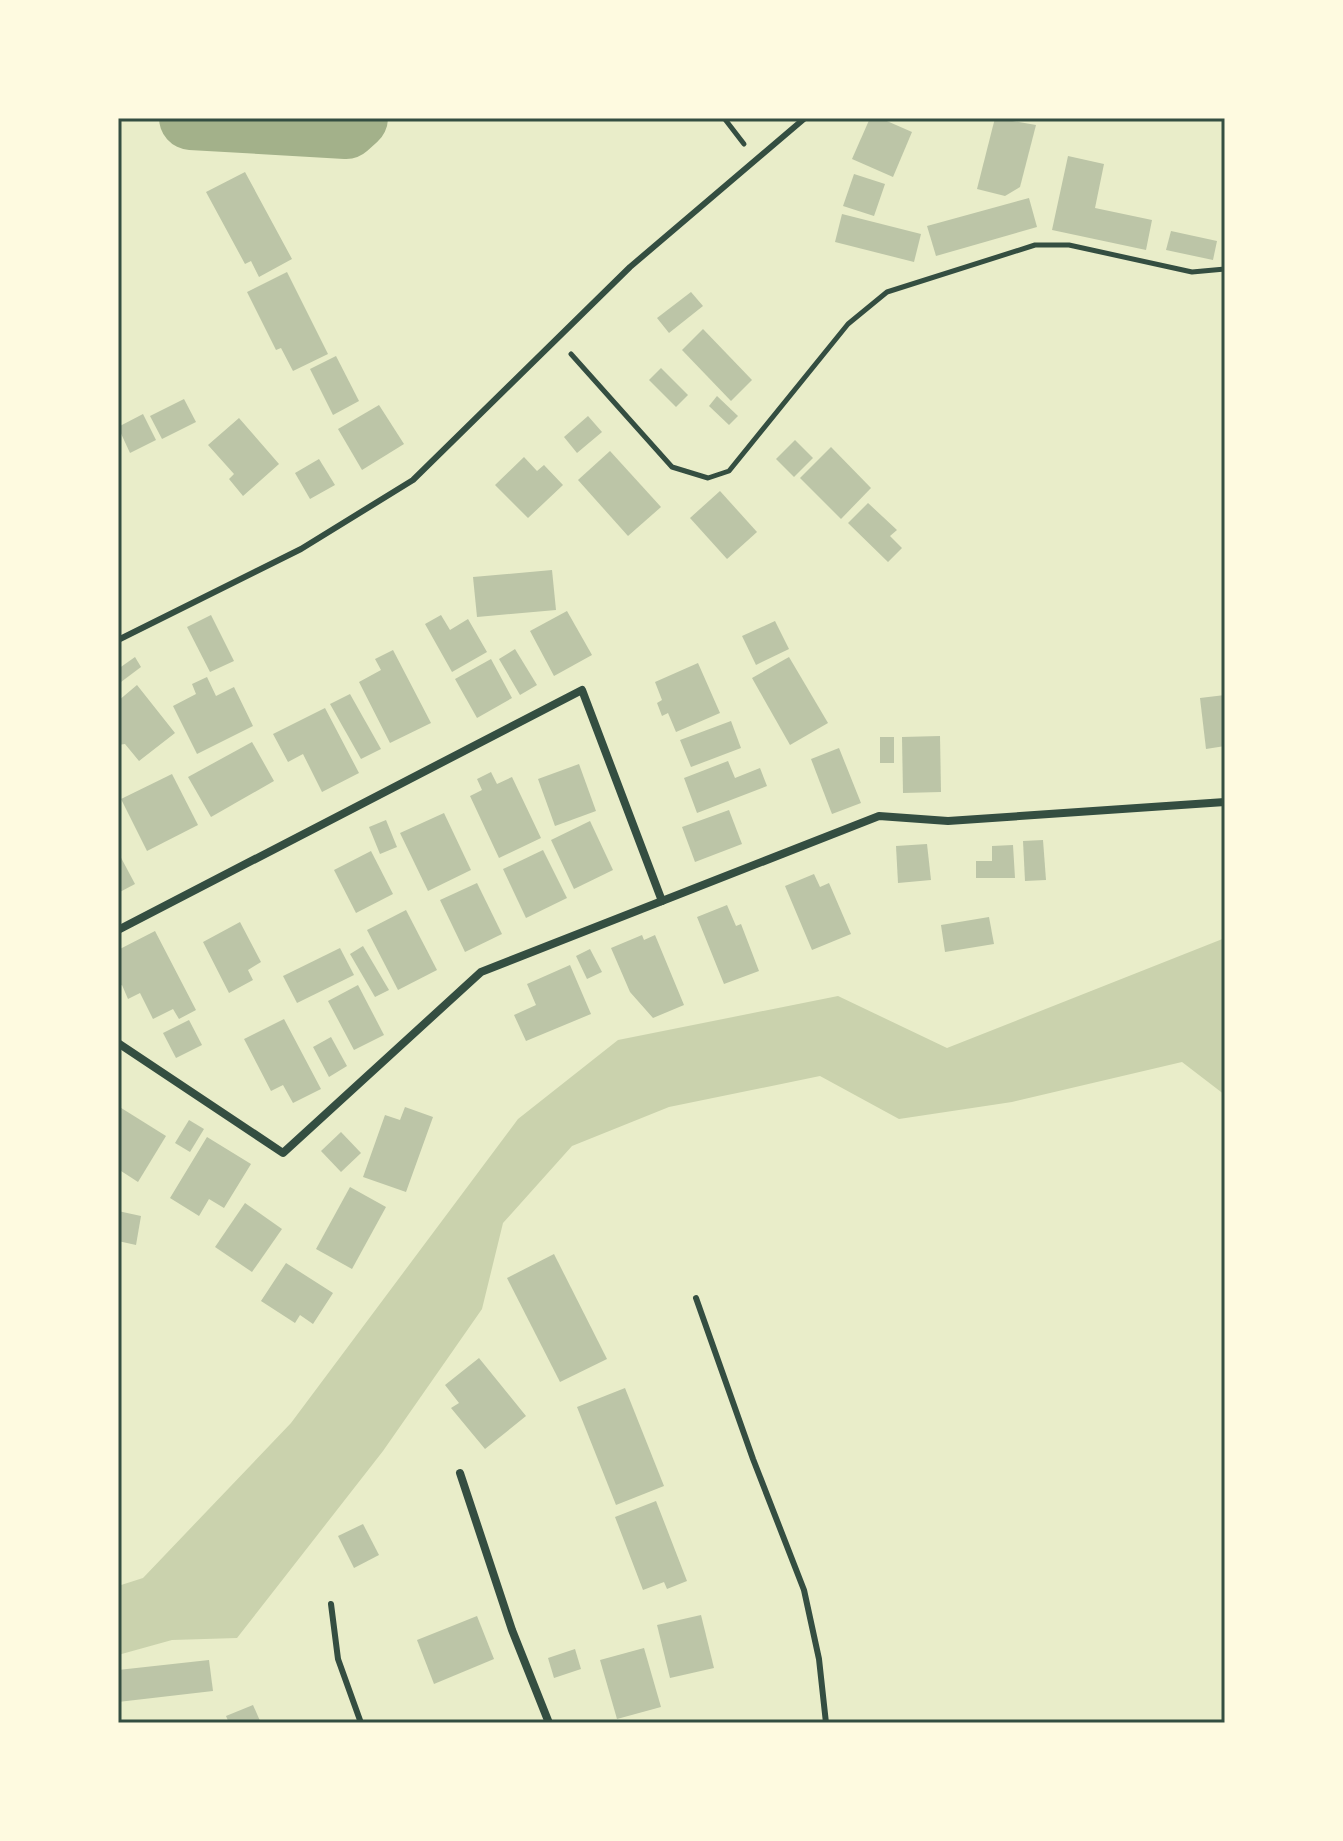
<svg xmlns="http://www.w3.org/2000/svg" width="1343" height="1841" font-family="Quicksand,sans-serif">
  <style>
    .green { fill: #cad2ad }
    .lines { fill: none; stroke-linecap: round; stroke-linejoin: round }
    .river { stroke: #a3b18a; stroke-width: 64 }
    .building { fill: #bcc5a7 }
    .path { stroke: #344e41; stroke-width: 5 }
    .service { stroke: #344e41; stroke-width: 6 }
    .minor { stroke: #344e41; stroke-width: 8 }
    .neatline { fill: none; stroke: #344e41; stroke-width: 3 }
  </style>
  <rect width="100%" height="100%" fill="#e9edc9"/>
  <path class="green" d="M 1225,938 L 1225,1095 L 1182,1062 L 1012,1102 L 899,1119 L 820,1076 L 669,1107 L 572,1146 L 503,1223 L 482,1309 L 383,1451 L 237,1638 L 172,1640 L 118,1655 L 118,1586 L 143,1578 L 291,1423 L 518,1119 L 618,1040 L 838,996 L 947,1048 Z"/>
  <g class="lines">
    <path class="river" d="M 191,118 L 346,127 L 356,118"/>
  </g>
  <g class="building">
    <path d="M 870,118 L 880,118 L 912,132 L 893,177 L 852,159 Z"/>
    <path d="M 995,118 L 1036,125 L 1020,187 L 1005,196 L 977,189 Z"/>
    <path d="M 1068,156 L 1104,164 L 1095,208 L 1152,220 L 1146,250 L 1052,230 Z"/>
    <path d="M 245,172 L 292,259 L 259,277 L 251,261 L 245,264 L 206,192 Z"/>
    <path d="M 854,174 L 885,184 L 874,216 L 843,206 Z"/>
    <path d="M 1029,198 L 1037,227 L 936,256 L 927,226 Z"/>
    <path d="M 842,214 L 921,234 L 914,262 L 835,242 Z"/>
    <path d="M 1171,231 L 1217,241 L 1213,260 L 1166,250 Z"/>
    <path d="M 287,272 L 328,354 L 293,371 L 281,348 L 276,350 L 247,292 Z"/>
    <path d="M 691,292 L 703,306 L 669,333 L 657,318 Z"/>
    <path d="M 703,329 L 752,380 L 731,401 L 682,350 Z"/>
    <path d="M 336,356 L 359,401 L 333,415 L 310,369 Z"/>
    <path d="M 661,368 L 688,395 L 676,407 L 649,380 Z"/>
    <path d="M 717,396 L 738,416 L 729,425 L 709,406 Z"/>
    <path d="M 184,399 L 196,422 L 162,439 L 150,416 Z"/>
    <path d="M 379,405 L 404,444 L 362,470 L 338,429 Z"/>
    <path d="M 143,414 L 156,440 L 130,453 L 118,427 Z"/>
    <path d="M 588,416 L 602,432 L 577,453 L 564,437 Z"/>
    <path d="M 239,418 L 279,464 L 243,496 L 229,479 L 234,474 L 208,445 Z"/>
    <path d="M 795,440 L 813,458 L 794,477 L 776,459 Z"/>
    <path d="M 831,447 L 871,488 L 841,519 L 800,478 Z"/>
    <path d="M 610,451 L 661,507 L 628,536 L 578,480 Z"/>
    <path d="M 524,457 L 537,471 L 544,465 L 563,485 L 528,518 L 495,485 Z"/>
    <path d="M 319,459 L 335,485 L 310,499 L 295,473 Z"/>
    <path d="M 720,491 L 757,532 L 727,559 L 690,518 Z"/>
    <path d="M 868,503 L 897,530 L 890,536 L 902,548 L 888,562 L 848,523 Z"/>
    <path d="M 552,570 L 556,610 L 477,617 L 473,577 Z"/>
    <path d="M 567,611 L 592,655 L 554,676 L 530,631 Z"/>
    <path d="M 211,615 L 234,661 L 210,672 L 187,627 Z"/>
    <path d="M 441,615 L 450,630 L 468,619 L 487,652 L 452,672 L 425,624 Z"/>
    <path d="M 775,621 L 789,649 L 756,665 L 742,636 Z"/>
    <path d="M 515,649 L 537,685 L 520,695 L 499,659 Z"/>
    <path d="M 393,650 L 431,723 L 390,743 L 359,682 L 381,670 L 375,659 Z"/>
    <path d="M 135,657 L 141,667 L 121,682 L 118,669 Z"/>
    <path d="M 789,657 L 828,723 L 790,745 L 752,678 Z"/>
    <path d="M 491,659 L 512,698 L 477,718 L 455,679 Z"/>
    <path d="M 698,663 L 720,713 L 676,732 L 668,713 L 662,716 L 657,703 L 662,700 L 655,682 Z"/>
    <path d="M 207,677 L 216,696 L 234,687 L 253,726 L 197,754 L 173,706 L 196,694 L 192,684 Z"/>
    <path d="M 137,685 L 175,733 L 139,761 L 125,744 L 118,745 L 118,701 Z"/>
    <path d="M 350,694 L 381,749 L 361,759 L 330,704 Z"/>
    <path d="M 1225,695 L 1225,746 L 1206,749 L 1200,698 Z"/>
    <path d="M 325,708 L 359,773 L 322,792 L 303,754 L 288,762 L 273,734 Z"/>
    <path d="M 731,721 L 741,748 L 691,767 L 680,740 Z"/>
    <path d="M 940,736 L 941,792 L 903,793 L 902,737 Z"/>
    <rect x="880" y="737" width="14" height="26"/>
    <path d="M 252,742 L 274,781 L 211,817 L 188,777 Z"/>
    <path d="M 839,748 L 861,803 L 832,814 L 811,759 Z"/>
    <path d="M 728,761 L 735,778 L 760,768 L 767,786 L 697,813 L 684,778 Z"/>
    <path d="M 579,764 L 596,811 L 555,826 L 538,779 Z"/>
    <path d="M 491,772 L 497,784 L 512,777 L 541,838 L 499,858 L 470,796 L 482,790 L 477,779 Z"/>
    <path d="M 172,774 L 198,825 L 147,851 L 121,799 Z"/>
    <path d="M 729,810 L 742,844 L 695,862 L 682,827 Z"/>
    <path d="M 444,813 L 471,870 L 428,891 L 400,833 Z"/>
    <path d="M 386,820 L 397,847 L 380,854 L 369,827 Z"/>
    <path d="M 590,821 L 613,870 L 574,889 L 551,840 Z"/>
    <path d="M 1043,840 L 1046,880 L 1025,881 L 1023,841 Z"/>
    <path d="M 927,844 L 931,880 L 898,883 L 896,846 Z"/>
    <path d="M 1013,845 L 1015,878 L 976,878 L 976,861 L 992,861 L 992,846 Z"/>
    <path d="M 543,850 L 567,898 L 526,918 L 503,869 Z"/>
    <path d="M 371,851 L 393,894 L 356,913 L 334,870 Z"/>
    <path d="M 118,852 L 135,884 L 118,893 Z"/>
    <path d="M 814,874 L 820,887 L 829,883 L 851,934 L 812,950 L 785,886 Z"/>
    <path d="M 477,883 L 502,934 L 465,952 L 440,900 Z"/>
    <path d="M 727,905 L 736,926 L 741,924 L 759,971 L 724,984 L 697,917 Z"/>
    <path d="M 406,910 L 437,970 L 398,990 L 367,930 Z"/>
    <path d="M 989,917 L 994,944 L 945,952 L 941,925 Z"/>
    <path d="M 240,922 L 261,962 L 248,970 L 253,980 L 229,993 L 203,942 Z"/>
    <path d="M 155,931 L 196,1010 L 179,1019 L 173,1009 L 153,1019 L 140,993 L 128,999 L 122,985 L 118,987 L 118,950 Z"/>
    <path d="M 642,935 L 644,940 L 655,935 L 684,1005 L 653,1018 L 630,992 L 611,948 Z"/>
    <path d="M 363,946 L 389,990 L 375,997 L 350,954 Z"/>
    <path d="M 340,948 L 354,975 L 297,1003 L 283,976 Z"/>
    <path d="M 590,949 L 602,972 L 587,979 L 576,956 Z"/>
    <path d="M 570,965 L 591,1014 L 526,1041 L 514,1015 L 536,1005 L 527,984 Z"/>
    <path d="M 358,985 L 384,1035 L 354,1050 L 328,1001 Z"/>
    <path d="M 284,1019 L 321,1089 L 293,1103 L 283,1085 L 271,1091 L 244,1039 Z"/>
    <path d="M 189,1020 L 202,1045 L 176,1058 L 163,1033 Z"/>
    <path d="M 331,1037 L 347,1066 L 329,1077 L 313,1047 Z"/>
    <path d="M 118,1106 L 166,1136 L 138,1182 L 118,1169 Z"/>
    <path d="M 405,1107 L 433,1117 L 406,1192 L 363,1177 L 385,1115 L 400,1120 Z"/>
    <path d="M 189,1120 L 204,1129 L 190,1152 L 175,1143 Z"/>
    <path d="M 341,1132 L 361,1153 L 341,1172 L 321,1151 Z"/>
    <path d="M 207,1137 L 251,1164 L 224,1208 L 209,1199 L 199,1216 L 170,1198 Z"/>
    <path d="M 350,1187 L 386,1207 L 352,1269 L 316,1249 Z"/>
    <path d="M 245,1203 L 282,1229 L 252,1272 L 215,1247 Z"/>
    <path d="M 118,1211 L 141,1216 L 136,1245 L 118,1241 Z"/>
    <path d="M 554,1254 L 607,1359 L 560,1382 L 507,1278 Z"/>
    <path d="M 286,1263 L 333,1293 L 313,1324 L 300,1315 L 295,1323 L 261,1301 Z"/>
    <path d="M 479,1358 L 526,1416 L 485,1449 L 451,1408 L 459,1403 L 445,1385 Z"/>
    <path d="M 625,1388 L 664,1486 L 616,1505 L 577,1407 Z"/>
    <path d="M 656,1501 L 687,1581 L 667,1589 L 664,1582 L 643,1590 L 615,1517 Z"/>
    <path d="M 363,1524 L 379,1555 L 354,1568 L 338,1536 Z"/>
    <path d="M 701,1615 L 714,1668 L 670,1678 L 657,1625 Z"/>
    <path d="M 477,1616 L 494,1659 L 434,1684 L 417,1640 Z"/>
    <path d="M 644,1648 L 661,1707 L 617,1719 L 600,1660 Z"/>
    <path d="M 575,1649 L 581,1669 L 554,1678 L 548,1658 Z"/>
    <path d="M 209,1660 L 213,1691 L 118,1702 L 118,1670 Z"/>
    <path d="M 253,1705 L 261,1723 L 229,1723 L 226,1716 Z"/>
  </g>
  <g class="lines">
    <g class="path">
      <path d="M 724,118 L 744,144"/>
      <path d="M 571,354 L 672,467 L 708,478 L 729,471 L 848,324 L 887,292 L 1035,245 L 1069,245 L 1192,272 L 1225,269"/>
    </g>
    <g class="service">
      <path d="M 118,640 L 301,549 L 413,480 L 630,267 L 805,118"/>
      <path d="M 696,1298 L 753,1459 L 804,1590 L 819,1659 L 826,1723"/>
      <path d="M 331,1604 L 338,1659 L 361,1723"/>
    </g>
    <g class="minor">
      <path d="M 118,930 L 582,690 L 662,901"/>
      <path d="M 118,1043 L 283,1153 L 481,972 L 879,816 L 948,821 L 1225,802"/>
      <path d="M 460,1473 L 512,1630 L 549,1723"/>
    </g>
  </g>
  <rect width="1343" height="1841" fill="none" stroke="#fefae0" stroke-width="240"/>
  <rect x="120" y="120" width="1103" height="1601" class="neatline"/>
</svg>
